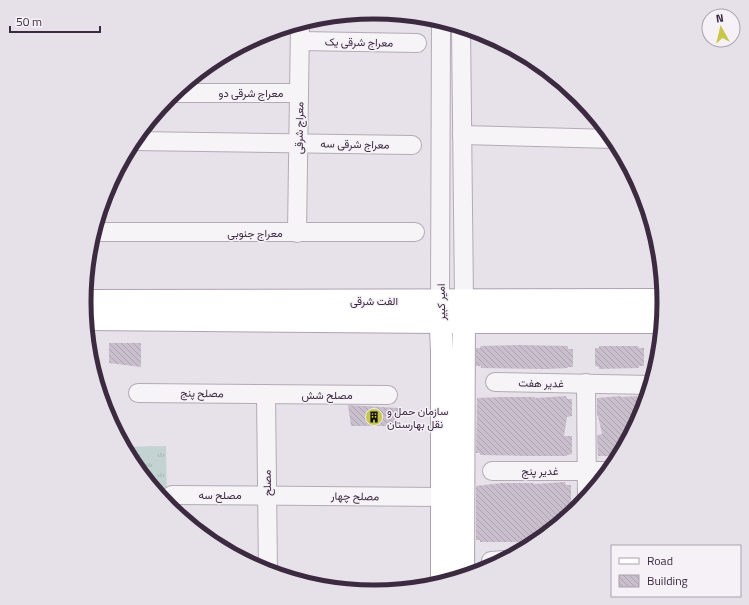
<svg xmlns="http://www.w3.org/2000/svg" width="749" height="605" font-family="'Titillium Web',Vazirmatn,sans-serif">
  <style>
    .park { fill: url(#park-tufts) }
    .building { fill: url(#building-back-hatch) }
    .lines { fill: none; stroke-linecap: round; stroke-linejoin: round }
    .minor-casing { stroke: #b3aab6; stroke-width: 20 }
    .major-casing { stroke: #afa1b4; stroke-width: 24 }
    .minor { stroke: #f7f4f8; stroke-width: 18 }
    .major { stroke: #fff; stroke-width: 22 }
    .labels { text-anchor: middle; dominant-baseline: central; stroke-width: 3; stroke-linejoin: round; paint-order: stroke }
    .street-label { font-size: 11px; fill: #3b2a40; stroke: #f5f1f7 }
    .poi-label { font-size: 11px; fill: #3b2a40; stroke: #f5f1f7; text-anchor: start }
    .rim { fill: none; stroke: #3b2a40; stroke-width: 5 }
  </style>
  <defs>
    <pattern id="park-tufts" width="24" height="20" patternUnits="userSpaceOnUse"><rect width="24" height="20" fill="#c3d3d1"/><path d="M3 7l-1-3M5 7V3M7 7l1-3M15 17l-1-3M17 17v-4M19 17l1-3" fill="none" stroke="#a8b5b4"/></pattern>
    <pattern id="building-back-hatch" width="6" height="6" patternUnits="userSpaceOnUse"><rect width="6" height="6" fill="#c9bfcc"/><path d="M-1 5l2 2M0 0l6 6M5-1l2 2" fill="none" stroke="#aea4b0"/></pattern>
  </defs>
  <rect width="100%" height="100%" fill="#e7e1e9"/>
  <path class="park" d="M 166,446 L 167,506 L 133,464 L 124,447 Z"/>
  <g class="building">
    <path d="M 109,343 L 141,343 L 141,367 L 109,363 Z"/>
    <path d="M 519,345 L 568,346 L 568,349 L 573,349 L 573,367 L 568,367 L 568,368 L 546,369 L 481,368 L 481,366 L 476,366 L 476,348 L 480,348 L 481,346 Z"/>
    <path d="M 599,346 L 638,346 L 639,348 L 644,348 L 644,366 L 639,366 L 639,368 L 599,369 L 599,367 L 595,366 L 595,348 L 599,348 Z"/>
    <path d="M 566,396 L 567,399 L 572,399 L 572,416 L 567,417 L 564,436 L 572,436 L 572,454 L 567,455 L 567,456 L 529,456 L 480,455 L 480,453 L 476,453 L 477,398 L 503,397 L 535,397 L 535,398 Z"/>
    <path d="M 621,396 L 621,397 L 637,396 L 638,399 L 647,399 L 643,414 L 620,456 L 598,456 L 597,437 L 598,435 L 602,434 L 598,416 L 597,416 L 597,398 Z"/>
    <path d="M 348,405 L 398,408 L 398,426 L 351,426 Z"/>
    <path d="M 565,482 L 566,485 L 571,485 L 571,515 L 542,539 L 534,539 L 534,542 L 480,542 L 480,540 L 476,540 L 476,486 L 502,483 L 533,483 L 534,484 Z"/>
  </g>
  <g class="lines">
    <g class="minor-casing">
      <g id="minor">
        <path d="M 461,27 L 464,300"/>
        <path d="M 300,41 L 417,43"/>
        <path d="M 174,93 L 299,93"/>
        <path d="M 462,135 L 614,139"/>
        <path d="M 133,141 L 412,145"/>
        <path d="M 94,232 L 415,232"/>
        <path d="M 297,233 L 300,23"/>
        <path d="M 440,301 L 441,21"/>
        <path d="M 495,382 L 652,385"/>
        <path d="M 586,383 L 587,499"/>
        <path d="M 138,393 L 388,395"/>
        <path d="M 266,394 L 268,572"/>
        <path d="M 492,471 L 611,471"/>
        <path d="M 172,495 L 442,497"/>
        <path d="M 491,561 L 505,560"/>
      </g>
    </g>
    <g class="major-casing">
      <g id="major">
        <path d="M 84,301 L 665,300"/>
        <path d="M 440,308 L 442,351 L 442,584"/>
        <path d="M 86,319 L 441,322 L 663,322"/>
        <path d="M 463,578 L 464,307"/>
      </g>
    </g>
    <use href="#minor" class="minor"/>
    <use href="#major" class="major"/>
  </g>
  <defs>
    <g id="building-disc" transform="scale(0.9)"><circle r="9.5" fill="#c9c64c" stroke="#f5f1f7"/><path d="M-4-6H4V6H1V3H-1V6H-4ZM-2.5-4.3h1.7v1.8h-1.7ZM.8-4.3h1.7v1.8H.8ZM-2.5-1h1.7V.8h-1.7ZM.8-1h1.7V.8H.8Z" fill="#111"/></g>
  </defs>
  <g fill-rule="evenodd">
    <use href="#building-disc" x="374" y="417"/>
  </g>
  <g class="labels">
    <g class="street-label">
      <text transform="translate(359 42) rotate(1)">معراج شرقی یک</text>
      <text x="251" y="93">معراج شرقی دو</text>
      <text transform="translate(299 128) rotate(-89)">معراج شرقی</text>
      <text transform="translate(355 144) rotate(1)">معراج شرقی سه</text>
      <text x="255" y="233">معراج جنوبی</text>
      <text x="374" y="301">الفت شرقی</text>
      <text transform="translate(441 302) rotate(-91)">امیر کبیر</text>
      <text transform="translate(541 383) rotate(1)">غدیر هفت</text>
      <text transform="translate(202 393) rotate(1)">مصلح پنج</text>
      <text x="327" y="395">مصلح شش</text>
      <text x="540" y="471">غدیر پنج</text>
      <text transform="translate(267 483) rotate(-91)">مصلح</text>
      <text x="220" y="495">مصلح سه</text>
      <text transform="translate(355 496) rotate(1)">مصلح چهار</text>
    </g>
    <g class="poi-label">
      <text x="387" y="411">سازمان حمل و<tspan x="387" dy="13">نقل بهارستان</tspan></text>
    </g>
  </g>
  <path d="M0 0H749V605H0ZM91 302a283 283 0 1 1 566 0a283 283 0 1 1-566 0Z" fill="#e6e1e8" fill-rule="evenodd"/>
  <path class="rim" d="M91 302a283 283 0 1 1 566 0a283 283 0 1 1-566 0Z"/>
  <rect x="611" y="545" width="130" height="52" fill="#f5f1f7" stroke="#aba1ae"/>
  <rect x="619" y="558" width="20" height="6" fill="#ffffff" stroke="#aba1ae"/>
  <text x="647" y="565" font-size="12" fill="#3b2a40">Road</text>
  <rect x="619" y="575" width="20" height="12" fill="url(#building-back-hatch)" stroke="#aba1ae"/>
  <text x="647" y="585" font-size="12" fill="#3b2a40">Building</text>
  <g transform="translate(721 28) rotate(352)"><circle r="19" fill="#f5f1f7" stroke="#aba1ae"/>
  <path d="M0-3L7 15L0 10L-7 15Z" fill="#c9c64c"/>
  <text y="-6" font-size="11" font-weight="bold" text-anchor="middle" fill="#3b2a40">N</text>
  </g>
  <path d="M10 26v6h90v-6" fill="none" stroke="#3b2a40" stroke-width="2"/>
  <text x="16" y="26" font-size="12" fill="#3b2a40" stroke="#f5f1f7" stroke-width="3" paint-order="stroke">50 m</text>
</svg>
